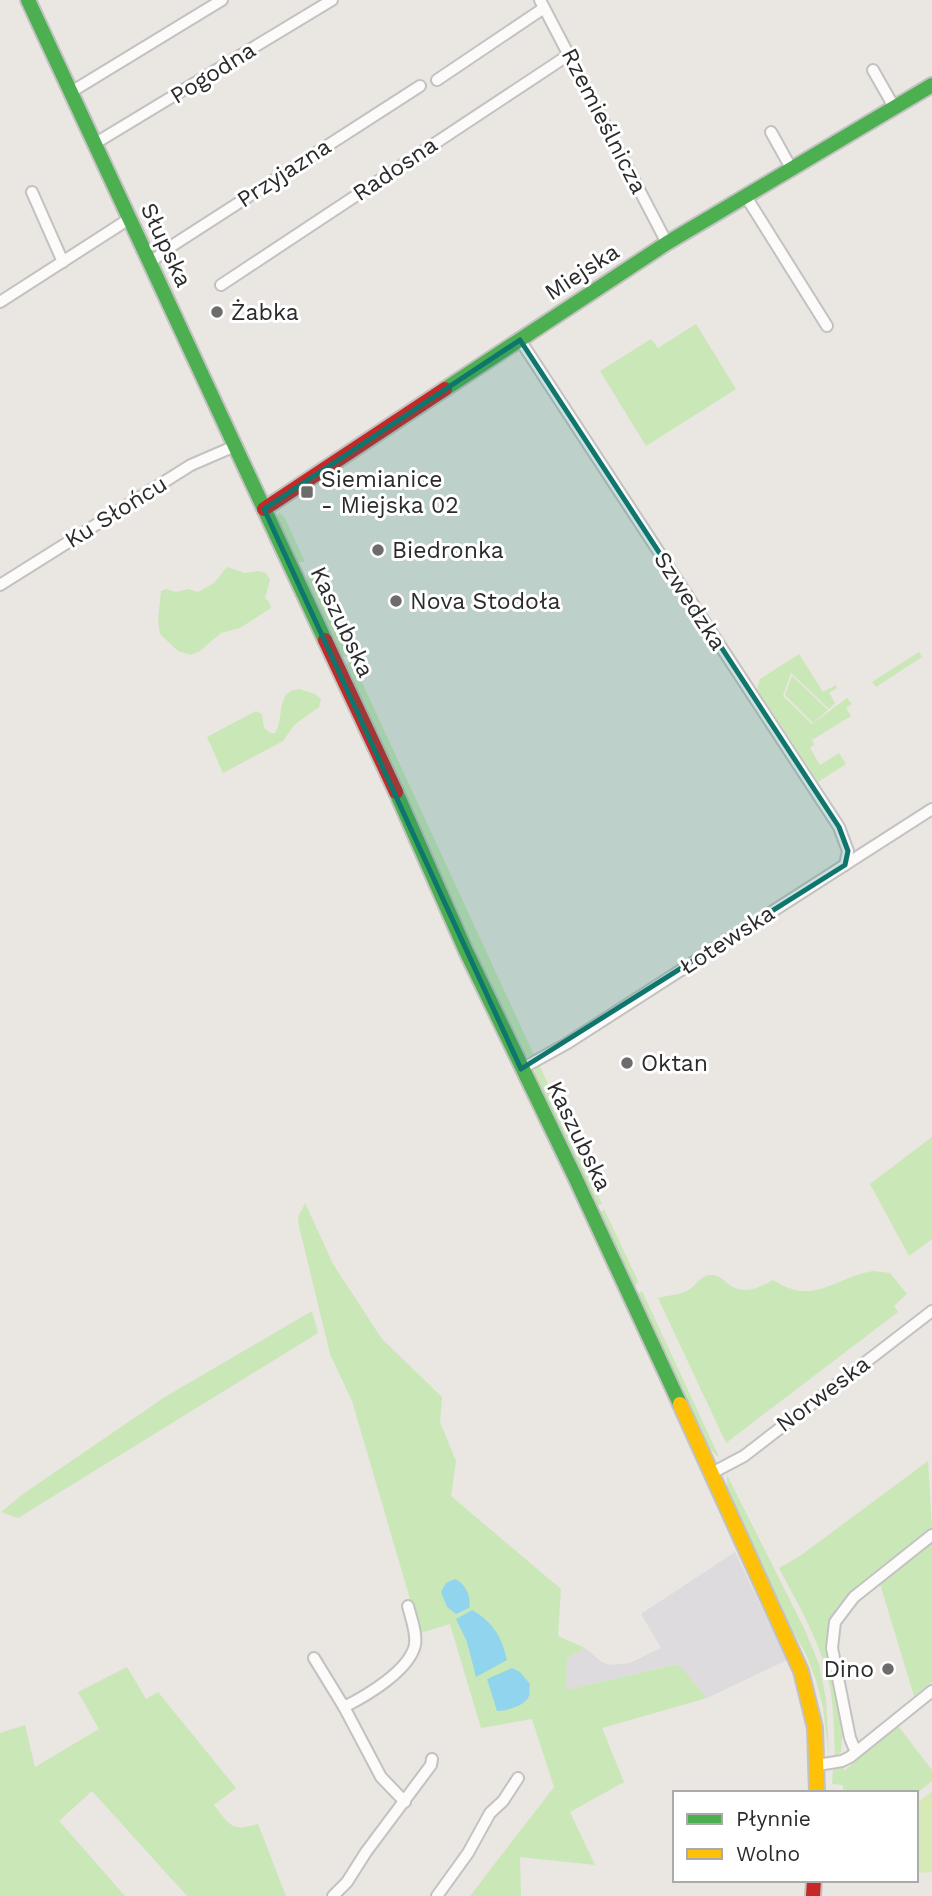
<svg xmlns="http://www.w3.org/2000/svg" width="932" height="1896" font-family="'Work Sans',sans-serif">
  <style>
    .industrial { fill: #dddbdd }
    .green { fill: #cae7b8 }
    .pitch { fill: #d6eab6 }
    .water { fill: #91d4ee }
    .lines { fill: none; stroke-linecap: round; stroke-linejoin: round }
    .street-casing { stroke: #c3c2c2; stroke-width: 14 }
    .fast-casing { stroke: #c3c2c2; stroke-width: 18 }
    .slow-casing { stroke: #c3c2c2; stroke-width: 18 }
    .jam-casing { stroke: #c3c2c2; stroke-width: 18 }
    .street { stroke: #fcfbfa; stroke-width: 10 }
    .fast { stroke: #4caf50; stroke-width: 14 }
    .slow { stroke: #ffc107; stroke-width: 14 }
    .jam { stroke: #c62828; stroke-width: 14 }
    .marked { fill: #0f766e; fill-opacity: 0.2; stroke: #0f766e; stroke-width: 5; stroke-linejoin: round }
    .poi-dot { fill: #6e6c6b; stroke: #fff; stroke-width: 2.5 }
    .labels { text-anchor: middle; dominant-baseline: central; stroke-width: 6; stroke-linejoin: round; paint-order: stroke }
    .street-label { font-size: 23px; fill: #2b2b2b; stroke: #fff }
    .poi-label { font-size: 23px; fill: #2b2b2b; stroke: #fff; text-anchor: start }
  </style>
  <rect width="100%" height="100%" fill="#eae6e1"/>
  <path class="industrial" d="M 735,1552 L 787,1660 L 707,1698 L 677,1664 L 566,1690 L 567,1658 L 585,1648 L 602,1662 L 611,1665 L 630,1663 L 661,1648 L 641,1614 Z"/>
  <g class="green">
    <path d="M 696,324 L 736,389 L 646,446 L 600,371 L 651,339 L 658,348 Z"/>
    <path d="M 279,512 L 285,518 L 305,562 L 297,562 L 293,559 L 277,519 Z"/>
    <path d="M 227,567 L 245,573 L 258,571 L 266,573 L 270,580 L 265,598 L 269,602 L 271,608 L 240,628 L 221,633 L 200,651 L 191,655 L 178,651 L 160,634 L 158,620 L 161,591 L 166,589 L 176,592 L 188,589 L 198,592 L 214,583 Z"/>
    <path d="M 311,573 L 349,656 L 339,658 L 306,587 L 307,576 Z"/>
    <path d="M 919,652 L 922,657 L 876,687 L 872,682 Z"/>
    <path d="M 799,654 L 823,692 L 836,685 L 837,688 L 829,693 L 835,703 L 829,709 L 791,673 L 783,696 L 812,724 L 847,698 L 852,704 L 846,708 L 851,716 L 812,740 L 814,745 L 810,748 L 820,765 L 839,753 L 846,764 L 818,782 L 757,689 L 760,679 Z"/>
    <path d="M 351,661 L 353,663 L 535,1057 L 527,1056 L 521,1050 L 343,666 Z"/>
    <path d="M 792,676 L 828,710 L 813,723 L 785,695 Z"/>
    <path d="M 299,689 L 315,694 L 321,699 L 319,707 L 294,725 L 283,741 L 223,773 L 207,737 L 256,711 L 262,714 L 264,728 L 270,733 L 275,733 C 285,718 275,691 299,689 Z"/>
    <path d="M 539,1064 L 602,1204 L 597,1206 L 595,1205 L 534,1078 L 535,1069 Z"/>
    <path d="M 932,1137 L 932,1239 L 909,1256 L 870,1184 Z"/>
    <path d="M 305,1203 L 333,1264 L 382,1339 L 442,1397 L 440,1422 L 456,1461 L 451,1496 L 561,1589 L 558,1636 L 585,1648 L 567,1658 L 566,1690 L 678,1664 L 707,1698 L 602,1728 L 624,1782 L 570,1812 L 595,1865 L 520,1857 L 521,1896 L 470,1896 L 554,1787 L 532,1719 L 481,1728 L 450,1624 L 420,1633 L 352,1401 L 330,1354 L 299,1226 L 298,1217 Z"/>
    <path d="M 604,1209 L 638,1281 L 636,1285 L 633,1287 L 599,1214 Z"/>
    <path d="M 873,1271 L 890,1273 L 907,1294 L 894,1306 L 898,1312 L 726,1443 L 658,1298 C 669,1295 681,1295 690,1289 C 698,1283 701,1274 713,1275 C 721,1276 725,1282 731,1286 C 746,1295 760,1287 773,1280 C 814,1307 835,1277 873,1271 Z"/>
    <path d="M 642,1291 L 719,1457 C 696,1443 651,1329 637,1299 L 637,1294 Z"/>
    <path d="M 312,1311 L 318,1333 L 18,1518 L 1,1512 L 23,1494 L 165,1397 Z"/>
    <path d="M 928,1461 L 932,1528 C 905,1550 846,1588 831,1618 C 820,1641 840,1710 845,1736 L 842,1737 L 841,1752 L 835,1757 C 834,1734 834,1710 830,1687 C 822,1644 799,1606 779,1568 L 800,1556 Z"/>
    <path d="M 727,1475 L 804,1628 L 819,1664 L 826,1699 L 829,1757 L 823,1707 L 816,1680 L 806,1654 L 784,1617 L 727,1493 Z"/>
    <path d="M 932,1542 L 932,1682 L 914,1696 L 880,1584 Z"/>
    <path d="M 127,1667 L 146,1699 L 158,1692 L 236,1788 L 214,1805 C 230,1826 232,1832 258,1824 L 286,1896 L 187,1896 L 92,1791 L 59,1821 L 125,1896 L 0,1896 L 0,1733 L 25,1725 L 35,1767 L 99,1729 L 78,1692 Z"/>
    <path d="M 898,1726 L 932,1770 L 932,1781 L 916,1794 L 843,1793 L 843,1785 L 832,1784 L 833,1769 L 844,1766 L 844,1771 Z"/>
  </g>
  <path class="pitch" d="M 932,1791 L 932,1872 L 922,1873 L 916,1871 L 916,1804 Z"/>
  <g class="water">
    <path d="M 455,1579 C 465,1583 472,1598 469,1608 L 456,1614 L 447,1607 L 441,1592 L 446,1583 Z"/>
    <path d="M 472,1610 C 493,1622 502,1637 507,1660 L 476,1677 L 467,1642 L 456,1619 Z"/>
    <path d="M 512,1668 L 520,1672 L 530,1684 C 529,1688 530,1693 529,1696 C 525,1706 506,1711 497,1711 L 487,1679 Z"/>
  </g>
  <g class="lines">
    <g class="street-casing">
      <g id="street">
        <path d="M 540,0 L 667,243"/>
        <path d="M 873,70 L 894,107"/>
        <path d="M 437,80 L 544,8"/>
        <path d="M 71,92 L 222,0"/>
        <path d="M 771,132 L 791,168"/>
        <path d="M 94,144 L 332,0"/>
        <path d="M 32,192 L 63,262"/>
        <path d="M 745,195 L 827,326"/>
        <path d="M 150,263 L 167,249 L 420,86"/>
        <path d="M 221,285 L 570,54"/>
        <path d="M 0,302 L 129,219"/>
        <path d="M 520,340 L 839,827 L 848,851 L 845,865"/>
        <path d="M 0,585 L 191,465 L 235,446"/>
        <path d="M 521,1069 L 566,1044 L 932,809"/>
        <path d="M 712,1473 L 744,1456 L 932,1311"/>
        <path d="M 314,1658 L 344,1707 L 381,1777 L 405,1802"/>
        <path d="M 344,1707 C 366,1696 409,1671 415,1645 C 417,1633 411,1618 408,1606"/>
        <path d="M 856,1752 L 850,1738 L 832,1648 L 835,1622 L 854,1597 L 932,1535"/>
        <path d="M 818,1765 L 842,1761 L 850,1757 L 932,1691"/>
        <path d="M 333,1896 L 347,1882 L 366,1852 L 431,1765 L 432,1759"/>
        <path d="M 437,1896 L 468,1853 L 490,1813 L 503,1801 L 518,1778"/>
      </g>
    </g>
    <g class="fast-casing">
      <g id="fast">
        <path d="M 28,0 L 325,640"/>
        <path d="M 445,389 L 667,243 L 932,85"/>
        <path d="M 396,792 L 465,949 L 574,1175 L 680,1404"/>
      </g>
    </g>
    <g class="slow-casing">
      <path id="slow" d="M 680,1404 L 801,1671 L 815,1728 L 817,1793"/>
    </g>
    <g class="jam-casing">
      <g id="jam">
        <path d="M 264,509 L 445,389"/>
        <path d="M 325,640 L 396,792"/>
        <path d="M 813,1896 L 814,1880"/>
      </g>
    </g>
    <use href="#street" class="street"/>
    <use href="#fast" class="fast"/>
    <use href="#slow" class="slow"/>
    <use href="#jam" class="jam"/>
  </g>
  <path class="marked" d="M 520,340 L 839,827 L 848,851 L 845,865 L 521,1069 L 264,509 Z"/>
  <g class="poi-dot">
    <circle cx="217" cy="312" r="7"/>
    <rect x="300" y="485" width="14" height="14" rx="3.5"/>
    <circle cx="378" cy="550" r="7"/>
    <circle cx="396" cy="601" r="7"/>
    <circle cx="627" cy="1063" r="7"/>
    <circle cx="888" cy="1669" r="7"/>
  </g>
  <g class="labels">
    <g class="street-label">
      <text transform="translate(213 73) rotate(-32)">Pogodna</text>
      <text transform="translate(604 121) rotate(63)">Rzemieślnicza</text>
      <text transform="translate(395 169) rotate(-34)">Radosna</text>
      <text transform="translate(284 173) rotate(-33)">Przyjazna</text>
      <text transform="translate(166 245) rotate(65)">Słupska</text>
      <text transform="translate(582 272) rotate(-33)">Miejska</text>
      <text transform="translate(116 512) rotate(-32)">Ku Słońcu</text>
      <text transform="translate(690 601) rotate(57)">Szwedzka</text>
      <text transform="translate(342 622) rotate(65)">Kaszubska</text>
      <text transform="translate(727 940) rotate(-33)">Łotewska</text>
      <text transform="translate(579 1136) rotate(64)">Kaszubska</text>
      <text transform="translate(823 1394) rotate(-37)">Norweska</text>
    </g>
    <g class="poi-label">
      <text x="231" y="312">Żabka</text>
      <text x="321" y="479">Siemianice<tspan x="321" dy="26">- Miejska 02</tspan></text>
      <text x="392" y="550">Biedronka</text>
      <text x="410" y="601">Nova Stodoła</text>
      <text x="641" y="1063">Oktan</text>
      <text x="874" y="1669" text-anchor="end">Dino</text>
    </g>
  </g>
  <rect x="673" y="1791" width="245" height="91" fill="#ffffff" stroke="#aaaaaa" stroke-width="2"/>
  <rect x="687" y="1814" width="35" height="10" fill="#4caf50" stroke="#aaaaaa" stroke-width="2"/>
  <text x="736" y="1826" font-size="21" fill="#2b2b2b">Płynnie</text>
  <rect x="687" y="1849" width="35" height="10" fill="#ffc107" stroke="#aaaaaa" stroke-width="2"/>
  <text x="736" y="1861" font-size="21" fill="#2b2b2b">Wolno</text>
</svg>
